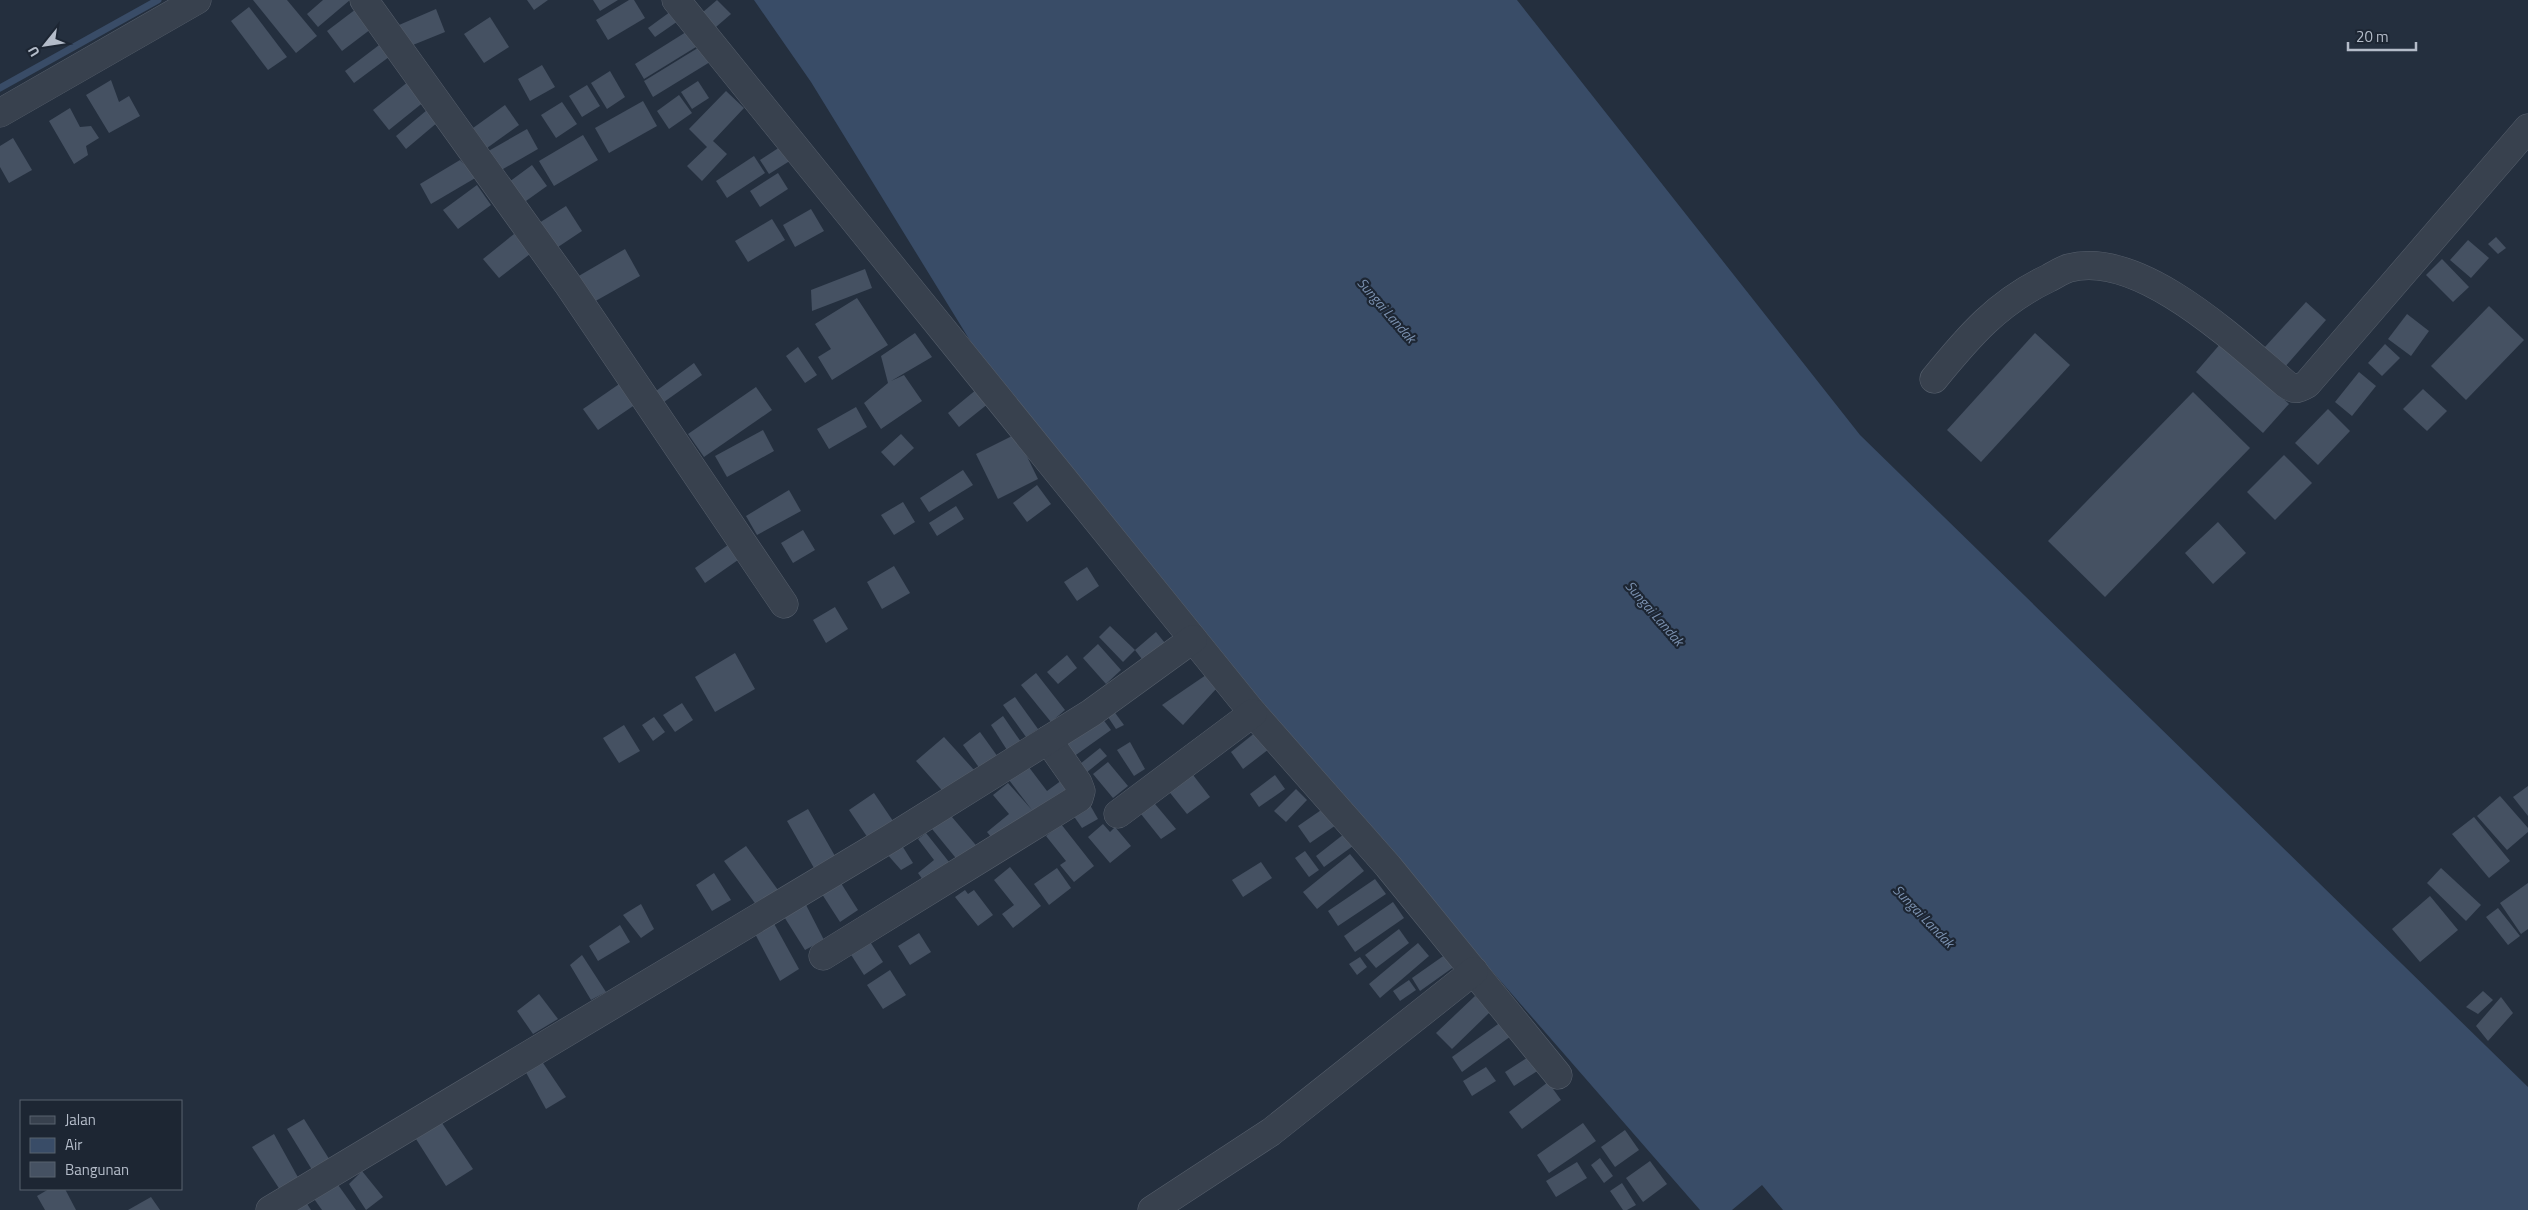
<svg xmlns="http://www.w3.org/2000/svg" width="2528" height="1210" font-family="'Titillium Web',sans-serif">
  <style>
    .water { fill: #394c67 }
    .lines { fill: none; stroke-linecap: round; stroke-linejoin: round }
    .stream { stroke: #394c67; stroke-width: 7 }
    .building { fill: #455162 }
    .minor-casing { stroke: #565f6c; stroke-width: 29 }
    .minor { stroke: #38414e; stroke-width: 28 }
    .labels { text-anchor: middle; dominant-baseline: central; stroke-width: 4.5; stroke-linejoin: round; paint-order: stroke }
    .water-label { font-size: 14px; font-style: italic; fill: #7c92b1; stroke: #1d2633 }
  </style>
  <rect width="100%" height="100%" fill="#242f3e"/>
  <path class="water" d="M 754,0 L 1517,0 L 1860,435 L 2528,1087 L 2528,1210 L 1783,1210 L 1762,1185 L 1732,1210 L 1700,1210 L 1349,807 L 998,386 L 811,82 Z"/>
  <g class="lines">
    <path class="stream" d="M 0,88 L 158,0"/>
  </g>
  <g class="building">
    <path d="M 253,0 L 287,0 L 317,36 L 296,53 Z"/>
    <path d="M 323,0 L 350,0 L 318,27 L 307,14 Z"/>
    <path d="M 527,0 L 548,0 L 534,10 Z"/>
    <path d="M 593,0 L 618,0 L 600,11 Z"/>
    <path d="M 629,0 L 634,0 L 645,18 L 608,40 L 596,20 Z"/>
    <path d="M 717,0 L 731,14 L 716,27 L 703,12 Z"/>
    <path d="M 249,7 L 287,57 L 268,70 L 231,21 Z"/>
    <path d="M 356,9 L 371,29 L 342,51 L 327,31 Z"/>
    <path d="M 436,9 L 445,32 L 408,47 L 399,25 Z"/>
    <path d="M 674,9 L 681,19 L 655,37 L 648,28 Z"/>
    <path d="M 490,17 L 509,47 L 484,63 L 464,34 Z"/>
    <path d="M 686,32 L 696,47 L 644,79 L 635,64 Z"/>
    <path d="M 387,39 L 397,51 L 354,83 L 345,71 Z"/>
    <path d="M 701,46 L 710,62 L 653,97 L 644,81 Z"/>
    <path d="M 542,65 L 555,87 L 530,101 L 518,79 Z"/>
    <path d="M 610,71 L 625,97 L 607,109 L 591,83 Z"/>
    <path d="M 111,80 L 119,102 L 129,96 L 140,116 L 109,133 L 86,95 Z"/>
    <path d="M 409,81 L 425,101 L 389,130 L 373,110 Z"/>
    <path d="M 698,81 L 709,98 L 692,109 L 681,92 Z"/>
    <path d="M 587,85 L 600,106 L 582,117 L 569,96 Z"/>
    <path d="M 726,91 L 744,108 L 713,141 L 727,154 L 702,181 L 687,166 L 707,147 L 689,129 Z"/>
    <path d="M 679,95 L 692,113 L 669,129 L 657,111 Z"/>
    <path d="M 643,101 L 657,126 L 609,153 L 595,128 Z"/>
    <path d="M 562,102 L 577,124 L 556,138 L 541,115 Z"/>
    <path d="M 505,105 L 519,125 L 487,148 L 473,128 Z"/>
    <path d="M 70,108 L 80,127 L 91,126 L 99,138 L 86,146 L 88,155 L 74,164 L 49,121 Z"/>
    <path d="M 427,110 L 438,122 L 406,149 L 396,136 Z"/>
    <path d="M 527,129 L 538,149 L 496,173 L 485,153 Z"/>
    <path d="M 583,135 L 598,160 L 554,186 L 539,161 Z"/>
    <path d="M 13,138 L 32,170 L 9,183 L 0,167 L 0,146 Z"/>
    <path d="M 786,143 L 796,157 L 769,174 L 760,160 Z"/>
    <path d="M 754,156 L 765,173 L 727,198 L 716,181 Z"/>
    <path d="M 460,160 L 477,177 L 431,204 L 420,184 Z"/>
    <path d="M 532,165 L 547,186 L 526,201 L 505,185 Z"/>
    <path d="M 778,173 L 788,189 L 760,207 L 750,191 Z"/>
    <path d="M 477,185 L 491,205 L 458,229 L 443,210 Z"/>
    <path d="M 566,206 L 582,231 L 555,249 L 539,223 Z"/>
    <path d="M 811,209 L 824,231 L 795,247 L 783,225 Z"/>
    <path d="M 772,219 L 785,240 L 748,262 L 735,241 Z"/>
    <path d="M 514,234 L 530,254 L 499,278 L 483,259 Z"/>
    <path d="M 2496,237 L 2506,248 L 2498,254 L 2488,244 Z"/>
    <path d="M 2468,240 L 2489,258 L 2471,278 L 2450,260 Z"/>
    <path d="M 625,249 L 640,276 L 592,303 L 577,277 Z"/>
    <path d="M 2442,259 L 2469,287 L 2453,302 L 2426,275 Z"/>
    <path d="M 865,269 L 872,288 L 812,311 L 811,290 Z"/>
    <path d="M 857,298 L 888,345 L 832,380 L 818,357 L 831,349 L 815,324 Z"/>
    <path d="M 2306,302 L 2326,320 L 2285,367 L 2264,348 Z"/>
    <path d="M 2489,306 L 2524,340 L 2466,400 L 2431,366 Z"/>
    <path d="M 2407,314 L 2429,331 L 2411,356 L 2388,339 Z"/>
    <path d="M 915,333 L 932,357 L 891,381 L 904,375 L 922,401 L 881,429 L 864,403 L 888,383 L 881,356 Z"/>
    <path d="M 2035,333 L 2070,365 L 1981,462 L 1947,430 Z"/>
    <path d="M 2221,343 L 2289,404 L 2263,433 L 2196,372 Z"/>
    <path d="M 2385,344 L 2400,358 L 2382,376 L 2368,363 Z"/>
    <path d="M 798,347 L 817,375 L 805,383 L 786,356 Z"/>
    <path d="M 694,363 L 702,375 L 664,402 L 656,391 Z"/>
    <path d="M 2359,372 L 2376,386 L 2352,416 L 2335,402 Z"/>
    <path d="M 625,380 L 639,402 L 598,430 L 583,409 Z"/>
    <path d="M 756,387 L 772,410 L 704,457 L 688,434 Z"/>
    <path d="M 977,389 L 989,403 L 959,427 L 948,413 Z"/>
    <path d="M 2423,389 L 2447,411 L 2427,431 L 2403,409 Z"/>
    <path d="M 2193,392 L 2250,448 L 2105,597 L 2048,541 Z"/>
    <path d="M 856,407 L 867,427 L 829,449 L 817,429 Z"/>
    <path d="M 2328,409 L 2350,431 L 2318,465 L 2295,443 Z"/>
    <path d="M 763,430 L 774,451 L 727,477 L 715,456 Z"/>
    <path d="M 901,434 L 914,448 L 894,466 L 881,452 Z"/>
    <path d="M 1016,434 L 1038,479 L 998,499 L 976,454 Z"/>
    <path d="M 2284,455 L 2312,483 L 2275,520 L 2247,492 Z"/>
    <path d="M 963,470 L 973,485 L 929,512 L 920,498 Z"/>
    <path d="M 1037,485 L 1051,504 L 1027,522 L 1013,503 Z"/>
    <path d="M 789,490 L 801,511 L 757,535 L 746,516 Z"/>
    <path d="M 903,502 L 915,522 L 894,535 L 881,515 Z"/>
    <path d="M 956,506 L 964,519 L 937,536 L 929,523 Z"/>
    <path d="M 2218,522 L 2246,553 L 2213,584 L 2185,553 Z"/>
    <path d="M 803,530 L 815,550 L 793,563 L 781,543 Z"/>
    <path d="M 728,545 L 738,560 L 705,583 L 695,568 Z"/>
    <path d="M 894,566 L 910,593 L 882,609 L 867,582 Z"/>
    <path d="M 1087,567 L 1099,586 L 1077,601 L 1064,582 Z"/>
    <path d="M 835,607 L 848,629 L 826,643 L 813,620 Z"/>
    <path d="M 1110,626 L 1135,650 L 1123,662 L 1099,637 Z"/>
    <path d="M 1156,632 L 1169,648 L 1148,667 L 1135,650 Z"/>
    <path d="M 1098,644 L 1121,670 L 1106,684 L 1083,658 Z"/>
    <path d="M 735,653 L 755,689 L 715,712 L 695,677 Z"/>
    <path d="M 1067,655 L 1077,668 L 1058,684 L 1047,672 Z"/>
    <path d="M 1036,673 L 1065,710 L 1051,722 L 1021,685 Z"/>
    <path d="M 1206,675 L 1216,689 L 1183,725 L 1162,705 Z"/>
    <path d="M 1015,697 L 1038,729 L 1026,737 L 1003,705 Z"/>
    <path d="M 682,703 L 693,720 L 675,732 L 663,715 Z"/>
    <path d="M 1113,710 L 1124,725 L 1116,729 L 1106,714 Z"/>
    <path d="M 1003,716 L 1021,742 L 1007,750 L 991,725 Z"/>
    <path d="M 654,717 L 665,732 L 653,741 L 642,725 Z"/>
    <path d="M 1102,718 L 1111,730 L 1073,757 L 1064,745 Z"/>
    <path d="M 624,725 L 640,751 L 619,763 L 603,738 Z"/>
    <path d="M 980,732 L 998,757 L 980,769 L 963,745 Z"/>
    <path d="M 1256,732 L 1269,749 L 1243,769 L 1231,752 Z"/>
    <path d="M 944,737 L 975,771 L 947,796 L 916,761 Z"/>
    <path d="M 1130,742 L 1145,769 L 1134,776 L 1117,750 Z"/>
    <path d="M 1100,748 L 1107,756 L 1086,773 L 1080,764 Z"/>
    <path d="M 1108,762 L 1128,786 L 1113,798 L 1093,774 Z"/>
    <path d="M 1028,766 L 1047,791 L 1062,780 L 1076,799 L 1000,848 L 987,832 L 1009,814 L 993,795 L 1008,783 L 1032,810 L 1009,780 Z"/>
    <path d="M 1190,771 L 1210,797 L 1187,814 L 1167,789 Z"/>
    <path d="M 1275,775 L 1285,789 L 1259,807 L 1250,794 Z"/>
    <path d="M 2528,786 L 2528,816 L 2513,797 Z"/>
    <path d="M 1296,789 L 1307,800 L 1286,822 L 1274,811 Z"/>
    <path d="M 874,793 L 895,824 L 870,841 L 849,810 Z"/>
    <path d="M 2500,796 L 2528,828 L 2528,832 L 2507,850 L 2477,816 Z"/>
    <path d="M 1150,798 L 1176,829 L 1161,839 L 1137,809 Z"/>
    <path d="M 1090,805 L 1098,819 L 1082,828 L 1073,815 Z"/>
    <path d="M 1327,806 L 1339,823 L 1310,843 L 1298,826 Z"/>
    <path d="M 808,809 L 835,856 L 814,868 L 787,821 Z"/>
    <path d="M 946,810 L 986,857 L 968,873 L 928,824 Z"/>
    <path d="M 2474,817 L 2510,861 L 2489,878 L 2452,834 Z"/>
    <path d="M 1061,824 L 1094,866 L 1074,882 L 1060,865 L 1066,861 L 1046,836 Z"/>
    <path d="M 1103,824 L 1110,832 L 1115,827 L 1131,846 L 1110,863 L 1088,837 Z"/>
    <path d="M 926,833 L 953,867 L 928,887 L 918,873 L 934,860 L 918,839 Z"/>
    <path d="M 1344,834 L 1353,846 L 1324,867 L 1316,856 Z"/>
    <path d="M 901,844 L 913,863 L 901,870 L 886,853 Z"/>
    <path d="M 746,846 L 778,890 L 757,906 L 724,861 Z"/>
    <path d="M 1305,851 L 1319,870 L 1309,877 L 1295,858 Z"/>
    <path d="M 1350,854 L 1364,871 L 1317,909 L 1303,892 Z"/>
    <path d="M 1261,862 L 1272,878 L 1243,897 L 1232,880 Z"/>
    <path d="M 1010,867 L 1041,906 L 1013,928 L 1002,914 L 1014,905 L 994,880 Z"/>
    <path d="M 1057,868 L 1071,888 L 1049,905 L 1034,884 Z"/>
    <path d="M 2441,868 L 2481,905 L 2466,921 L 2427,883 Z"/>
    <path d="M 714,873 L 731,900 L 712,911 L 696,885 Z"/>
    <path d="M 1375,879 L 1386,894 L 1338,926 L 1328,911 Z"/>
    <path d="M 839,880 L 858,910 L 840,922 L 820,891 Z"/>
    <path d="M 2528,883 L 2528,929 L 2521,934 L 2500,903 Z"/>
    <path d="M 965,890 L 968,894 L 974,890 L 993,915 L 978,926 L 955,897 Z"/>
    <path d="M 2430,896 L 2458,930 L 2420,962 L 2392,929 Z"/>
    <path d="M 1393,902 L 1404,918 L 1355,952 L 1344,936 Z"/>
    <path d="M 805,903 L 824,940 L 805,950 L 783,915 Z"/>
    <path d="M 641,904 L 654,929 L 641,938 L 623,915 Z"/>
    <path d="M 2498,908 L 2520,936 L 2508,945 L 2486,917 Z"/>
    <path d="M 772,920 L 799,969 L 780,981 L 753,930 Z"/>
    <path d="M 620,925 L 630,942 L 598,961 L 589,946 Z"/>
    <path d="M 1399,929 L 1409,943 L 1376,968 L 1365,955 Z"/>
    <path d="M 919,933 L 931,952 L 910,965 L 898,946 Z"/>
    <path d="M 867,937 L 883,962 L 864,975 L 848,950 Z"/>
    <path d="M 1418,943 L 1429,956 L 1380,998 L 1369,984 Z"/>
    <path d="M 1449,952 L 1458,964 L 1420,991 L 1412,978 Z"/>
    <path d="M 582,955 L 606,992 L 591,1000 L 570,965 Z"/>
    <path d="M 1360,957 L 1367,967 L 1357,975 L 1349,964 Z"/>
    <path d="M 890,970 L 906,995 L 883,1009 L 867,985 Z"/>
    <path d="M 1409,980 L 1416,990 L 1400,1001 L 1393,991 Z"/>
    <path d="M 2483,991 L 2493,1000 L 2478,1014 L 2466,1007 Z"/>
    <path d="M 539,994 L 558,1019 L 533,1034 L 517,1011 Z"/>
    <path d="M 1475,996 L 1490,1012 L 1452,1049 L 1436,1033 Z"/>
    <path d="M 2501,997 L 2513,1013 L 2488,1041 L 2476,1026 Z"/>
    <path d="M 1501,1022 L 1511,1036 L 1462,1072 L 1452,1057 Z"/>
    <path d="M 1530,1056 L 1539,1070 L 1514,1086 L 1505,1072 Z"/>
    <path d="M 539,1057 L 566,1097 L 546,1109 L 523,1067 Z"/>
    <path d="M 1486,1067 L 1496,1081 L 1472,1096 L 1463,1081 Z"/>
    <path d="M 1548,1082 L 1561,1100 L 1522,1129 L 1509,1112 Z"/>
    <path d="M 304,1119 L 331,1162 L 314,1173 L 287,1129 Z"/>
    <path d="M 442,1123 L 473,1169 L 446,1186 L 416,1139 Z"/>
    <path d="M 1583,1123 L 1596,1141 L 1549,1173 L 1537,1155 Z"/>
    <path d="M 1625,1130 L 1639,1150 L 1615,1167 L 1601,1147 Z"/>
    <path d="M 274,1134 L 300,1181 L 282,1193 L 252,1147 Z"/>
    <path d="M 1600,1158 L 1613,1176 L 1604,1183 L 1591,1165 Z"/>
    <path d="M 1650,1161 L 1667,1184 L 1643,1202 L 1626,1178 Z"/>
    <path d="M 1577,1162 L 1587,1178 L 1556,1197 L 1546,1181 Z"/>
    <path d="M 362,1171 L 383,1197 L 366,1210 L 349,1184 Z"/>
    <path d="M 336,1182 L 356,1210 L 322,1210 L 312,1196 Z"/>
    <path d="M 1622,1183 L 1636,1205 L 1627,1210 L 1623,1210 L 1610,1191 Z"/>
    <path d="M 49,1189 L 65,1189 L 76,1210 L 45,1210 L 37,1196 Z"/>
    <path d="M 151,1197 L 160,1210 L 128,1210 Z"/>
    <path d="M 304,1199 L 311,1210 L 285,1210 Z"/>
  </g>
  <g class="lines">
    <g class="minor-casing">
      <g id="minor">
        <path d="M 364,0 L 567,283 L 784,604"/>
        <path d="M 676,0 L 1253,713 L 1388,866 L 1558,1075"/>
        <path d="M 0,113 L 197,0"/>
        <path d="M 1934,379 C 1969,336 1998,302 2049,278 C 2055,275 2062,270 2069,268 C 2140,249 2236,342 2286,384 C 2294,390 2297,390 2307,384 L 2528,128"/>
        <path d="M 1118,814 L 1253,713"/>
        <path d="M 823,956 L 1079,798 L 1081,791 L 1078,783 L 1048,740"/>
        <path d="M 270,1210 L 891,838 L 1091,713 L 1193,639"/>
        <path d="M 1152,1210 L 1271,1132 L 1474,971"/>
      </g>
    </g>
    <use href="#minor" class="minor"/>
  </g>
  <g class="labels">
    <g class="water-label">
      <text transform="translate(1387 310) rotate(49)">Sungai Landak</text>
      <text transform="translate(1655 613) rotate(49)">Sungai Landak</text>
      <text transform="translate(1924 916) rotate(46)">Sungai Landak</text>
    </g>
  </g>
  <rect x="20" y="1100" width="162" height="90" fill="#1d2633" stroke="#59626f"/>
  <rect x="30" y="1116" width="25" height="8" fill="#38414e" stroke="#59626f"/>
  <text x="65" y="1125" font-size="15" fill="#b4bcc9">Jalan</text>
  <rect x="30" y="1138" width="25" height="15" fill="#394c67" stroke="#59626f"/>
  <text x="65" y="1150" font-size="15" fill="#b4bcc9">Air</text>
  <rect x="30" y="1162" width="25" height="15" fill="#455162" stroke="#59626f"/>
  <text x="65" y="1175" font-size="15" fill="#b4bcc9">Bangunan</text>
  <g transform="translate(45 45) rotate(240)" stroke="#1d2633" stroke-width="4" paint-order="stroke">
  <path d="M0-4L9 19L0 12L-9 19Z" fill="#b4bcc9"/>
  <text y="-8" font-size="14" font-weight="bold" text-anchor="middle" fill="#b4bcc9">U</text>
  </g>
  <path d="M2348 42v8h68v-8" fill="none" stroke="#b4bcc9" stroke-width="2.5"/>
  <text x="2356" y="42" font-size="15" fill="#b4bcc9" stroke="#1d2633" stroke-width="4" paint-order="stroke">20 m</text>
</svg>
